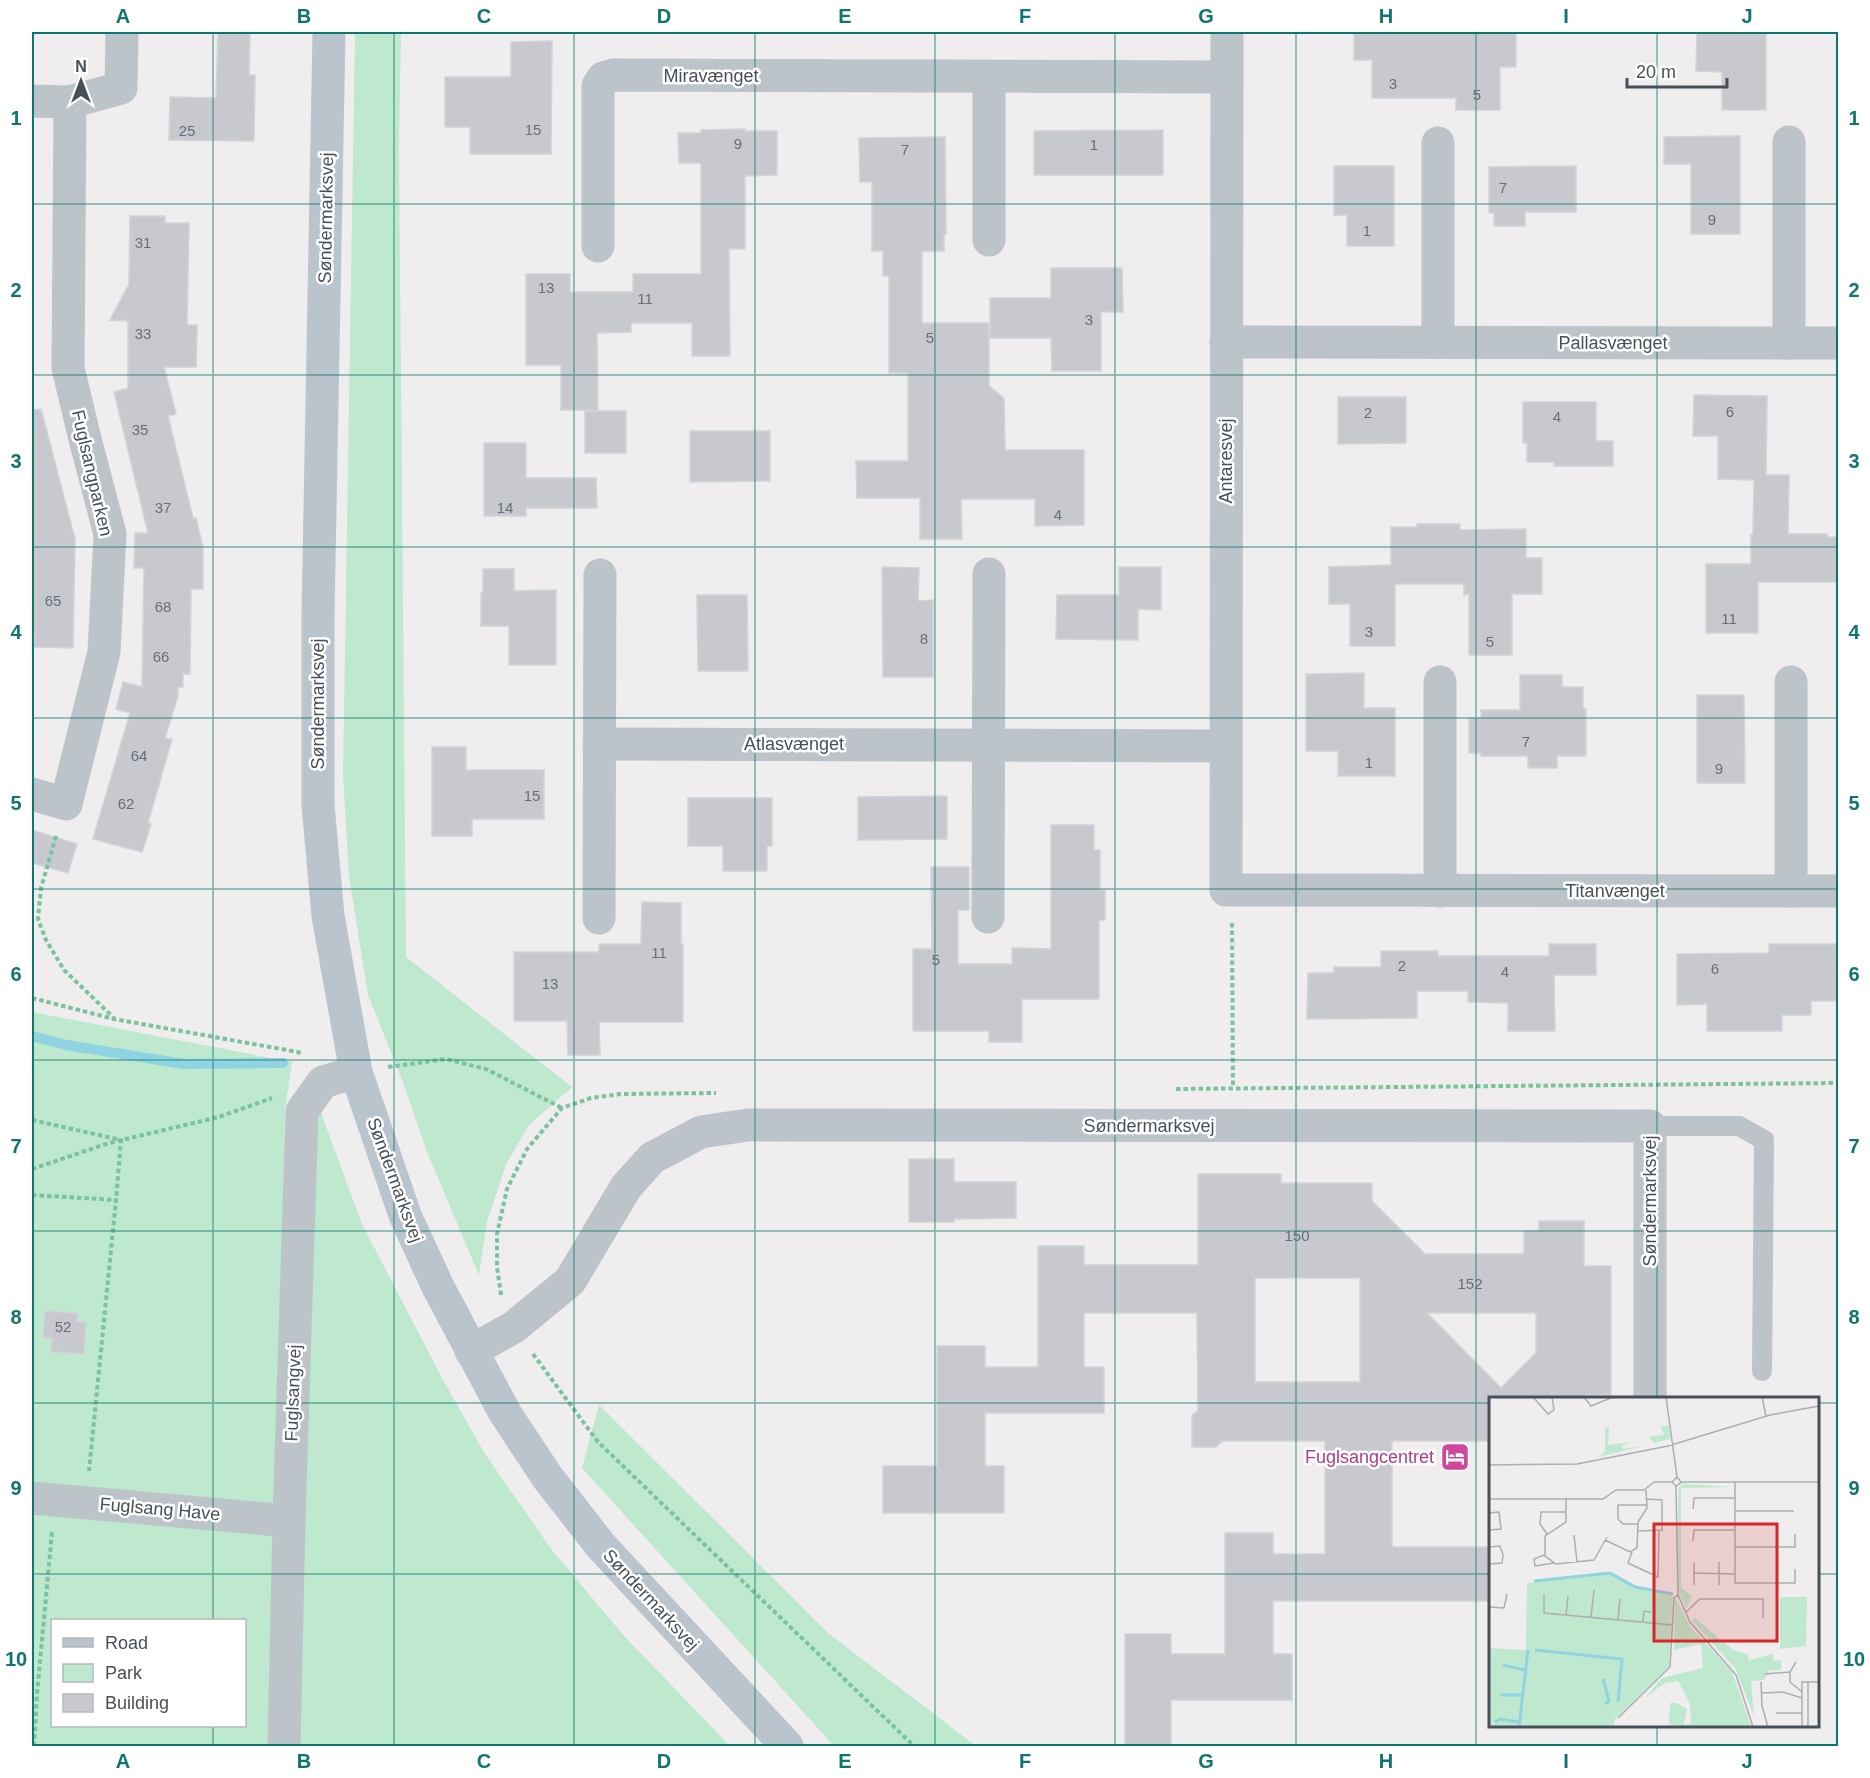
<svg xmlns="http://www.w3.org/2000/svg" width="1870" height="1778" font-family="Helvetica,sans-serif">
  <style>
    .green { fill: #bee9ce; fill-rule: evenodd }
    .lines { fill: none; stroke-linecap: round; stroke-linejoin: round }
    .stream { stroke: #90d3e2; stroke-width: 10 }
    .building { fill: #c7c9cf; stroke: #d1d3d8; stroke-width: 1.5; fill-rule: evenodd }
    .path { stroke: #7ac39d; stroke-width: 4; stroke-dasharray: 4.5 3; stroke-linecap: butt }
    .lane { stroke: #bcc4ca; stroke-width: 20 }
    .street { stroke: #bcc4ca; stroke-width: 33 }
    .secondary { stroke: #bac4cd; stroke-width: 33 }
    .grid { fill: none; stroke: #0f766e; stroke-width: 1.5; stroke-opacity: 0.55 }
    .labels { text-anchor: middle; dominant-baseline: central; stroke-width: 5; stroke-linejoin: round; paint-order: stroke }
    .number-label { font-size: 15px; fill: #676e76 }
    .street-label { font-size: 18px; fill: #475058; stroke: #fff }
    .hotel-label { font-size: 18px; fill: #b23c85; stroke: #fff; text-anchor: end }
    .inset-river { fill: none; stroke: #90d3e2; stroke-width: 3 }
    .inset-road { fill: none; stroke: #acaeb1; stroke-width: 1.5 }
    .view { fill: #d62828; fill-opacity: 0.15; stroke: #d62828; stroke-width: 3 }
    .inset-edge { fill: none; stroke: #475058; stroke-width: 3 }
    .neatline { fill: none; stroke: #0f766e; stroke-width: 2 }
    .grid-label { font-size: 20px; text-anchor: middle; font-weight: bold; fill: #0f766e }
  </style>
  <rect width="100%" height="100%" fill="#efeded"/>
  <g class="green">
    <path d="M 355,32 L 401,32 L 399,148 L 406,957 L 572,1087 L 529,1125 L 506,1164 L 487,1222 L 479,1275 L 427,1152 L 402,1080 L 368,995 L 349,876 L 343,775 Z"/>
    <path d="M 32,1012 L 292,1062 L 285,1109 L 271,1746 L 32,1746 ZM 52,1620 L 244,1620 L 244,1726 L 52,1726 Z"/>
    <path d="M 320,1110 L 362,1224 L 442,1378 L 485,1454 L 552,1550 L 624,1636 L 730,1746 L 299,1746 L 311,1136 Z"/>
    <path d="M 599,1405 L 828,1633 L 976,1746 L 834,1746 L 582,1468 Z"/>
  </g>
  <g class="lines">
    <path class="stream" d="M 32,1036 L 66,1045 L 184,1064 L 283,1063"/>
  </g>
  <g class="building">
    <path d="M 218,32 L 250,32 L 249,75 L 255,75 L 254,141 L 169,140 L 170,97 L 216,98 Z"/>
    <path d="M 1354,32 L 1516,32 L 1516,67 L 1500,67 L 1500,110 L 1456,110 L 1456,98 L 1372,98 L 1372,60 L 1354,60 Z"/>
    <path d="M 1697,32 L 1766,32 L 1766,110 L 1722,110 L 1722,72 L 1696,71 Z"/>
    <path d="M 552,41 L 551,154 L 470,154 L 470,127 L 445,127 L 445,77 L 511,77 L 511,42 Z"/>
    <path d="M 745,129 L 745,131 L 777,131 L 777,175 L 745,176 L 745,248 L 744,249 L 729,249 L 730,356 L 692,356 L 692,323 L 631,323 L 631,332 L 597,333 L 598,410 L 561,410 L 561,365 L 526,365 L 526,274 L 570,274 L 570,292 L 633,292 L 633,274 L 701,274 L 701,163 L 679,163 L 678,133 L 701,133 L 701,130 Z"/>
    <path d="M 1163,130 L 1163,175 L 1034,175 L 1034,131 Z"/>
    <path d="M 1740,136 L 1740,234 L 1691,234 L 1691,164 L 1664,164 L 1664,137 Z"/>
    <path d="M 945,137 L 946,234 L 944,234 L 944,251 L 922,251 L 922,323 L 989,323 L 989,386 L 1004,398 L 1005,450 L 1084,450 L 1084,525 L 1035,526 L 1035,499 L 961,499 L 962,539 L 920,539 L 920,498 L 857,498 L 856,461 L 908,461 L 908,373 L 889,373 L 889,276 L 883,276 L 883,251 L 872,251 L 872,182 L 860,182 L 859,138 Z"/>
    <path d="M 1334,166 L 1394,166 L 1394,246 L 1347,246 L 1347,215 L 1334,215 Z"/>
    <path d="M 1576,166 L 1576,212 L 1525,212 L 1525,226 L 1494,226 L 1494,213 L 1489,213 L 1489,167 Z"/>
    <path d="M 130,216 L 165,216 L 165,223 L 189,223 L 187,325 L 197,325 L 196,367 L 164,367 L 176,414 L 168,416 L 193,518 L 196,518 L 203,548 L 203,589 L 191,589 L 190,674 L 183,674 L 183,687 L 178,687 L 178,696 L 165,738 L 172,739 L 148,823 L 151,824 L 142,852 L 93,839 L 130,713 L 116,709 L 123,682 L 142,687 L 144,568 L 134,568 L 135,533 L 148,533 L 114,392 L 128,388 L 128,321 L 110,320 L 129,284 Z"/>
    <path d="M 1051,268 L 1122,268 L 1123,312 L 1101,312 L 1101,371 L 1052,371 L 1051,338 L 990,338 L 990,298 L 1051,298 Z"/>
    <path d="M 1694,395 L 1767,396 L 1766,475 L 1789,475 L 1788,534 L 1827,534 L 1827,537 L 1839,537 L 1839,582 L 1758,582 L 1758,633 L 1706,633 L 1706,564 L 1751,564 L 1751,534 L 1753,534 L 1754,480 L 1718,479 L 1718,436 L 1693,436 Z"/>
    <path d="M 1338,397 L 1406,397 L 1406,443 L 1338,444 Z"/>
    <path d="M 1523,402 L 1596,402 L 1596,441 L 1613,441 L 1613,466 L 1554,466 L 1554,462 L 1527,462 L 1527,443 L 1523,443 Z"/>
    <path d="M 41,409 L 75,539 L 73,648 L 34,647 L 35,631 L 32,631 L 32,410 Z"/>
    <rect x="585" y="411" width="41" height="42"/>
    <path d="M 690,431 L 770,431 L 770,481 L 690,482 Z"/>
    <path d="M 484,443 L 526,443 L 526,478 L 596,478 L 597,508 L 526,508 L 526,516 L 484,516 Z"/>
    <path d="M 1417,524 L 1460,524 L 1460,530 L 1526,529 L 1526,558 L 1542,558 L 1542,594 L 1512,594 L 1512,655 L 1469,655 L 1469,594 L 1464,595 L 1464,584 L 1395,584 L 1395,646 L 1350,646 L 1350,604 L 1329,604 L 1329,567 L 1391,565 L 1391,527 L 1417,527 Z"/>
    <path d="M 882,567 L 919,568 L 918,601 L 933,600 L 933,677 L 883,677 Z"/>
    <path d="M 1119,567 L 1161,567 L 1161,610 L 1138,609 L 1138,640 L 1056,639 L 1057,595 L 1119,595 Z"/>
    <path d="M 483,569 L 514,569 L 514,591 L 556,590 L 556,665 L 509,665 L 509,626 L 481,626 L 481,593 L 483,593 Z"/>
    <path d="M 697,595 L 747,595 L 748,671 L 698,671 Z"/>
    <path d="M 1364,673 L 1364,708 L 1395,708 L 1395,776 L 1338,776 L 1338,751 L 1306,751 L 1306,674 Z"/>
    <path d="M 1520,675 L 1562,675 L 1562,687 L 1583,687 L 1583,709 L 1586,709 L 1586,756 L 1557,756 L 1557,768 L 1528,768 L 1528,756 L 1481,756 L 1481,753 L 1469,753 L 1469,718 L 1481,718 L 1481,710 L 1520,710 Z"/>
    <path d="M 1697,695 L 1744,695 L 1745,783 L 1697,783 Z"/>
    <path d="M 432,747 L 466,747 L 466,770 L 544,770 L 544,819 L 472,819 L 472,836 L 432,836 Z"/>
    <path d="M 947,796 L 947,839 L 858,840 L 858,797 Z"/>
    <path d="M 688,798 L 772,798 L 772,846 L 767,846 L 767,871 L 723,871 L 723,846 L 688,846 Z"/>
    <path d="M 1051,825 L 1094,825 L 1094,850 L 1100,850 L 1100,890 L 1105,890 L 1105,920 L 1099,920 L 1099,999 L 1022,999 L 1022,1042 L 989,1042 L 989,1031 L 913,1031 L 913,949 L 932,949 L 931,867 L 969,867 L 969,910 L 958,910 L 958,964 L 1012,964 L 1012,948 L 1051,949 Z"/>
    <path d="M 32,830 L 77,844 L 68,873 L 32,863 Z"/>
    <path d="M 642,902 L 681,903 L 681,944 L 683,944 L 683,1022 L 599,1022 L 600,1055 L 568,1055 L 567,1021 L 514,1021 L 514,952 L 599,952 L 599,944 L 641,944 Z"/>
    <path d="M 1549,944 L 1596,944 L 1596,975 L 1554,975 L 1555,1031 L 1508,1031 L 1508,1003 L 1468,1002 L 1468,991 L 1417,991 L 1417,1018 L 1307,1019 L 1308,973 L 1334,973 L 1334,967 L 1381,967 L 1381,951 L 1438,951 L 1438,956 L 1549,956 Z"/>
    <path d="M 1769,944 L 1839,944 L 1839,1001 L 1811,1001 L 1811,1015 L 1782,1015 L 1782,1031 L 1707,1031 L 1707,1004 L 1677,1005 L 1677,954 L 1769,953 Z"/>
    <path d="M 909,1159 L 954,1159 L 954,1182 L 1016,1182 L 1016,1218 L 954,1219 L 954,1222 L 909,1222 Z"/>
    <path d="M 1198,1174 L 1281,1174 L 1281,1183 L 1372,1183 L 1372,1201 L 1425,1254 L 1524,1254 L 1524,1231 L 1539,1231 L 1539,1221 L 1584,1221 L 1584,1266 L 1611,1266 L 1611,1395 L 1585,1395 L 1585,1398 L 1491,1398 L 1491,1441 L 1392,1441 L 1392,1547 L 1491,1547 L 1491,1601 L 1273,1601 L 1273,1654 L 1292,1654 L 1292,1700 L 1171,1700 L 1171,1746 L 1125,1746 L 1125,1634 L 1171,1634 L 1171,1654 L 1225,1654 L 1225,1533 L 1273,1533 L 1273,1554 L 1325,1554 L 1325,1441 L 1222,1441 L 1216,1447 L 1192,1447 L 1192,1415 L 1198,1411 L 1197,1313 L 1084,1313 L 1084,1367 L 1104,1367 L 1104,1413 L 985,1413 L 985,1466 L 1004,1466 L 1004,1513 L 883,1513 L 883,1466 L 937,1466 L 937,1346 L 985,1346 L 985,1367 L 1038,1367 L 1038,1246 L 1084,1246 L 1084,1265 L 1198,1265 ZM 1255,1278 L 1360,1278 L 1360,1382 L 1255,1382 ZM 1427,1313 L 1536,1313 L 1536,1353 L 1501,1388 Z"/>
    <path d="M 45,1311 L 77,1313 L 77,1321 L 86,1322 L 84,1354 L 51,1352 L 52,1338 L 43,1337 Z"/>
  </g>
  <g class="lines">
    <g class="path">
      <path d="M 56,836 L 41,888 L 38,919 L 46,940 L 64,970 L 114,1018"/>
      <path d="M 1232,923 L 1233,1088"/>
      <path d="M 32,998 L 114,1019 L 298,1052 L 303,1055"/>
      <path d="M 388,1067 L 446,1059 L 486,1069 L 562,1108"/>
      <path d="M 1176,1089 L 1838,1083"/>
      <path d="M 32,1120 L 121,1140 L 116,1200"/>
      <path d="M 32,1169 L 109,1143 L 219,1117 L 272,1098"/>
      <path d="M 32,1195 L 116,1200 L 89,1471"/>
      <path d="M 501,1295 L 497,1267 L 497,1234 L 507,1189 L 527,1149 L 562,1108 L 591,1098 L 621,1094 L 716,1093"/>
      <path d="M 533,1354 L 598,1442 L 914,1746"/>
      <path d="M 34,1746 L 37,1694 L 52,1532"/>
    </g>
    <path class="lane" d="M 1650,1126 L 1739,1126 L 1764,1140 L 1762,1371"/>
    <g class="street">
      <path d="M 1227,32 L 1226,890 L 1838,891"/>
      <path d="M 32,101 L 70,102 L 121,88 L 122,32"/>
      <path d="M 989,240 L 989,77"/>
      <path d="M 598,246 L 598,86 L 603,78 L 613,75 L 1227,77"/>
      <path d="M 1226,342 L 1838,343"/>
      <path d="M 1438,342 L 1438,143"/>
      <path d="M 1789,343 L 1789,142"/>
      <path d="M 599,744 L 1226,746"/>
      <path d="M 32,794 L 66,804 L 104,652 L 110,534 L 85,439 L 68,368 L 70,102"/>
      <path d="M 1440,891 L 1440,682"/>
      <path d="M 1791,891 L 1791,682"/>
      <path d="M 988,917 L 989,574"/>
      <path d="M 599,918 L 600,575"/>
      <path d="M 471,1351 L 514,1327 L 570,1281 L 626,1187 L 652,1158 L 701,1132 L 748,1125 L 1650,1126 L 1650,1398"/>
      <path d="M 32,1498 L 289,1521"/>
      <path d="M 284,1746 L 289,1521 L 302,1111 L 323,1082 L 356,1072"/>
    </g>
    <path class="secondary" d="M 329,32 L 318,615 L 318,805 L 328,916 L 356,1072 L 405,1215 L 438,1287 L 505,1413 L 548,1478 L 601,1546 L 787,1746"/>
  </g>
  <path class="grid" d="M 213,32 L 213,1620M 394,32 L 394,1746M 574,32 L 574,1746M 755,32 L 755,1746M 935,32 L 935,1746M 1115,32 L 1115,1746M 1296,32 L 1296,1746M 1476,32 L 1476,1746M 1657,32 L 1657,1398M 32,204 L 1838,204M 32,375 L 1838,375M 32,547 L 1838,547M 32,718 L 1838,718M 32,889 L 1838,889M 32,1060 L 1838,1060M 32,1231 L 1838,1231M 32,1403 L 1490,1403M 1818,1403 L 1838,1403M 32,1574 L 1490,1574M 1818,1574 L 1838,1574M 213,1726 L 213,1746M 1657,1726 L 1657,1746"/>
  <defs>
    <g id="hotel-square" transform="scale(1.5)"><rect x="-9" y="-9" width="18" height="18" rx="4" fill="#d1479c" stroke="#fff"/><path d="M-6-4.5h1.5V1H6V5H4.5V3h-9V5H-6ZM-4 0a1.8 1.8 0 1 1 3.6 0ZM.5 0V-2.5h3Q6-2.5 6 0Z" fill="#fff"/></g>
  </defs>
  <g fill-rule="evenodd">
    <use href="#hotel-square" x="1455" y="1457"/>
  </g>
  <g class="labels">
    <g class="number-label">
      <text x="1393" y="83">3</text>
      <text x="1477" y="94">5</text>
      <text x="533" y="129">15</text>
      <text x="187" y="130">25</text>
      <text x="738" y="143">9</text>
      <text x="1094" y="144">1</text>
      <text x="905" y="149">7</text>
      <text x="1503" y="187">7</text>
      <text x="1712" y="219">9</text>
      <text x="1367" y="230">1</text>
      <text x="143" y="242">31</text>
      <text x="546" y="287">13</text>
      <text x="645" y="298">11</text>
      <text x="1089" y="319">3</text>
      <text x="143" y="333">33</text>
      <text x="930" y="337">5</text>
      <text x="1730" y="411">6</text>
      <text x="1368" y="412">2</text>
      <text x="1557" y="416">4</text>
      <text x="140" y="429">35</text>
      <text x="163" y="507">37</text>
      <text x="505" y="507">14</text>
      <text x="1058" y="514">4</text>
      <text x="53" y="600">65</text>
      <text x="163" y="606">68</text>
      <text x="1729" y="618">11</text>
      <text x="1369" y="631">3</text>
      <text x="924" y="638">8</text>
      <text x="1490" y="641">5</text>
      <text x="161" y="656">66</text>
      <text x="1526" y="741">7</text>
      <text x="139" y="755">64</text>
      <text x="1369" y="762">1</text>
      <text x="1719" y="768">9</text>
      <text x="532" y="795">15</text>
      <text x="126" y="803">62</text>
      <text x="659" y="952">11</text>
      <text x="936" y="959">5</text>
      <text x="1402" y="965">2</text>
      <text x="1715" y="968">6</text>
      <text x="1505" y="971">4</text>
      <text x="550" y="983">13</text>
      <text x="1297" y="1235">150</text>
      <text x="1470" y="1283">152</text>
      <text x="63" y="1326">52</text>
    </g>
    <g class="street-label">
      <text x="711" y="76">Miravænget</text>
      <text transform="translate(326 218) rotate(-89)">Søndermarksvej</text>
      <text x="1613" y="343">Pallasvænget</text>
      <text transform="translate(1226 461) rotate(-90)">Antaresvej</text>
      <text transform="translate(92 473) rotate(77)">Fuglsangparken</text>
      <text transform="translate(318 704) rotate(-90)">Søndermarksvej</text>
      <text x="794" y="744">Atlasvænget</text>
      <text x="1615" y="891">Titanvænget</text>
      <text x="1149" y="1126">Søndermarksvej</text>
      <text transform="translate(395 1180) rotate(70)">Søndermarksvej</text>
      <text transform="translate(1650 1201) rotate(-90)">Søndermarksvej</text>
      <text transform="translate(293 1393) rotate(-88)">Fuglsangvej</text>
      <text transform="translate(160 1509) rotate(5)">Fuglsang Have</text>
      <text transform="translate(651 1600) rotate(47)">Søndermarksvej</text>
    </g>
    <g class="hotel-label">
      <text x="1434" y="1457">Fuglsangcentret</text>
    </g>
  </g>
  <g transform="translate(1489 1397)">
    <rect width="330" height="330" fill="#efeded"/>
    <path d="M 172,29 L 180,29 L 181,42 L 157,48 L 165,46 L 160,40 L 175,38 ZM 120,30 L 119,48 L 141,45 L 133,49 L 134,52 L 154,49 L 109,60 L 116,55 L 116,31 ZM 194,87 L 243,90 L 192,91 L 192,190 L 203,199 L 197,211 L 189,193 L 189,114 L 190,91 ZM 124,176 L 152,191 L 184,197 L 180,270 L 125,323 L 125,330 L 0,330 L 0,251 L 37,253 L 38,186 ZM 186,200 L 201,229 L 243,275 L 262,330 L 191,330 L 180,327 L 181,306 L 187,306 L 198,312 L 195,328 L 202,326 L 201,307 L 189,284 L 176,286 L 156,301 L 173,281 L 214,271 L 212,247 L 185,253 ZM 291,200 L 318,200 L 317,249 L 291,252 ZM 205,220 L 244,253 L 258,257 L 260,263 L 284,257 L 284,264 L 292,263 L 292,273 L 280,273 L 275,283 L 262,284 L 265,319 L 246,271 L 203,224 Z" fill="#bee9ce"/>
    <path class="inset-river" d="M 45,184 L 121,176 L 146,190 L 184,197M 46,253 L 133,262 L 129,305M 14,268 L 36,273M 114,282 L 120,304 L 116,307M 11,298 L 32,298M 6,325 L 11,322 L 29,325M 30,330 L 39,253"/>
    <path class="inset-road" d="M 44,0 L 59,17 L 65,13 L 63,0M 95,0 L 102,9 L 124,0M 177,0 L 188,80M 273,0 L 277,19M 0,68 L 88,67 L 179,49 L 281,18 L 330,9M 192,85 L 188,80 L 183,85 L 187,89 L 193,85 L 330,85M 246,85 L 246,186 L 306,186 L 306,172M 187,89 L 189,198 L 201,225 L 247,278 L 264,330M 330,100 L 330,122M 77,101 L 77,125 L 56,139 L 56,159 L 67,167 L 105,163 L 118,140M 0,102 L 114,102 L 127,93 L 155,93 L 165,85 L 183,85M 204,112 L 205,101 L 246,101M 246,114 L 305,114M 0,116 L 10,115 L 12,132 L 0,133M 149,127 L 134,127 L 129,122 L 129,108 L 158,108M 149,134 L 173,133 L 173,103 L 158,102M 58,137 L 51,127 L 52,115 L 77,115M 85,138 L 88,165M 116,143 L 141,155 L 148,151 L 149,125 L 158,111 L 157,93M 204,144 L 205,133 L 246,133M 0,150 L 11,149 L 14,158 L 13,166 L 0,167M 246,150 L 306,150 L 306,137M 143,155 L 139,166 L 169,180 L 170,134M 55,158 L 45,162 L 46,169 L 65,166M 205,176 L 246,177M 205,188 L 205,165M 230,188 L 230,165M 55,197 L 55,216 L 184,228M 0,210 L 15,211 L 18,197M 196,216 L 211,202 L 274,202 L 274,221M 77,218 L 79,199M 102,220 L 105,193M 129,223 L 131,202M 154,225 L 155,214 L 162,215M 307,265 L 301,275 L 301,285 L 313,295M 276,277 L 301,275M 272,285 L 273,309 L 279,330M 272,296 L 294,295 L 313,301M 287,316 L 313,316M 129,321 L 181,270 L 185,201 L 189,198M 313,330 L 313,285 L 330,285M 319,330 L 319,285"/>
    <path class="view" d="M 165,127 L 288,127 L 288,244 L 165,244 Z"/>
    <rect width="330" height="330" class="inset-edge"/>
  </g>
  <rect width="1870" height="1778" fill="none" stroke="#ffffff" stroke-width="66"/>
  <rect x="51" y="1619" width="195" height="108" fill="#ffffff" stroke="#b5b9bc" stroke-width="1.5"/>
  <rect x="63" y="1638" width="30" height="9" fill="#bac4cd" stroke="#b5b9bc" stroke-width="1.5"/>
  <text x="105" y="1649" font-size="18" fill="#475058">Road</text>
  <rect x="63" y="1664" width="30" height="18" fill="#bee9ce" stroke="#b5b9bc" stroke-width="1.5"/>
  <text x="105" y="1679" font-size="18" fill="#475058">Park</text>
  <rect x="63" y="1694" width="30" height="18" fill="#c7c9cf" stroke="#b5b9bc" stroke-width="1.5"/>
  <text x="105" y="1709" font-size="18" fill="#475058">Building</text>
  <g transform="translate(81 81)" stroke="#ffffff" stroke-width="4.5" paint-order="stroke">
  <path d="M0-4.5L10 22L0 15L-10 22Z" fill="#475058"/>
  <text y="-9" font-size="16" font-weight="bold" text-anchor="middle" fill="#475058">N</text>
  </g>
  <path d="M1627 78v9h100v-9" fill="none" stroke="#475058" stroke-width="3"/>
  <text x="1636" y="78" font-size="18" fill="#475058" stroke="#ffffff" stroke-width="4.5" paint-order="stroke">20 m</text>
  <rect x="33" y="33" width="1804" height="1712" class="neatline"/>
  <g class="grid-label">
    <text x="123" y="23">A</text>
    <text x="304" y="23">B</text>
    <text x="484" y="23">C</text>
    <text x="664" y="23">D</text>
    <text x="845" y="23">E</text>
    <text x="1025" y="23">F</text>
    <text x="1206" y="23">G</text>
    <text x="1386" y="23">H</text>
    <text x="1566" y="23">I</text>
    <text x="1747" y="23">J</text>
    <text x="16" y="125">1</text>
    <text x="1854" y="125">1</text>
    <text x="16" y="297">2</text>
    <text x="1854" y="297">2</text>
    <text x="16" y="468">3</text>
    <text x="1854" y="468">3</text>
    <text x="16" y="639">4</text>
    <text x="1854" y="639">4</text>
    <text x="16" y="810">5</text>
    <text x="1854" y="810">5</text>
    <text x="16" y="981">6</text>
    <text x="1854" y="981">6</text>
    <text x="16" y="1153">7</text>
    <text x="1854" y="1153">7</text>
    <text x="16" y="1324">8</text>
    <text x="1854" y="1324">8</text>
    <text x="16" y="1495">9</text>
    <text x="1854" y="1495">9</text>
    <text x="16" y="1666">10</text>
    <text x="1854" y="1666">10</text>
    <text x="123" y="1768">A</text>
    <text x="304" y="1768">B</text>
    <text x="484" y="1768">C</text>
    <text x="664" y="1768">D</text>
    <text x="845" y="1768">E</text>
    <text x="1025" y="1768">F</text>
    <text x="1206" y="1768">G</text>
    <text x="1386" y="1768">H</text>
    <text x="1566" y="1768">I</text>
    <text x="1747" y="1768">J</text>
  </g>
</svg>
